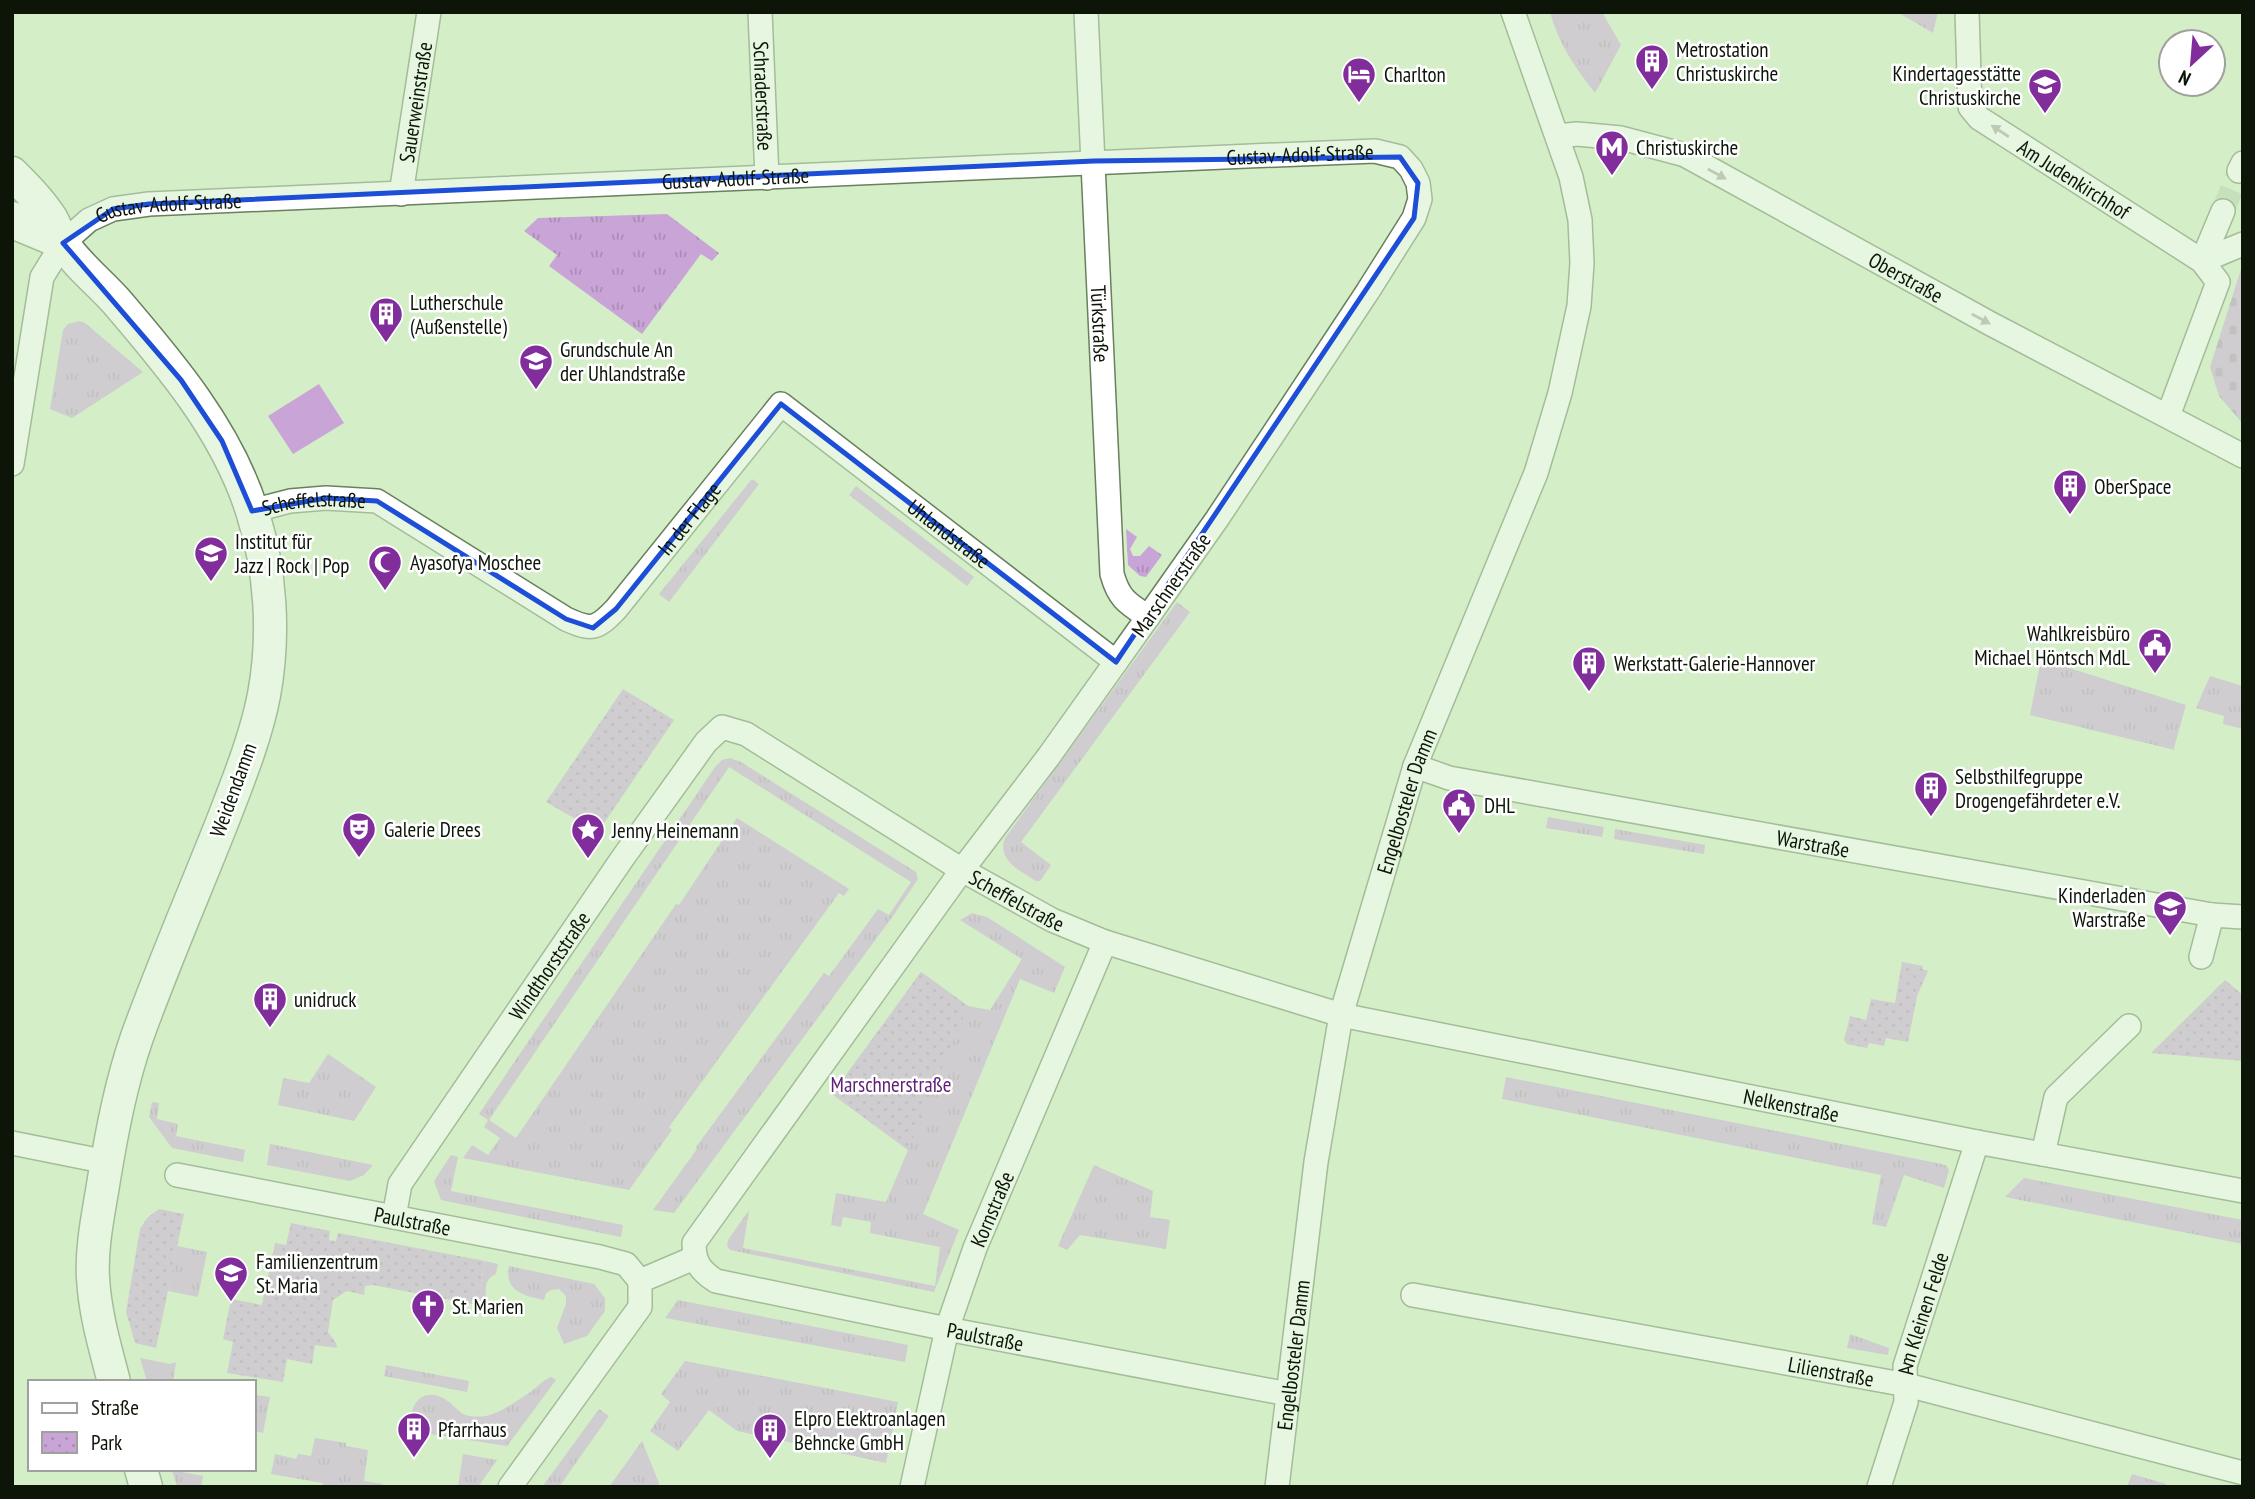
<svg xmlns="http://www.w3.org/2000/svg" width="2255" height="1499" font-family="'PT Sans Narrow',sans-serif">
  <style>
    .grass { fill: url(#grass-tufts) }
    .cemetery { fill: url(#cemetery-stones) }
    .park { fill: url(#park-dots) }
    .pitch { fill: #c9a4d7 }
    .lines { fill: none; stroke-linecap: round; stroke-linejoin: round }
    .street-tunnel { stroke: #b6ceab; stroke-width: 23; stroke-dasharray: 23 11; stroke-linecap: butt }
    .street-casing { stroke: #68805d; stroke-width: 26 }
    .secondary-casing { stroke: #68805d; stroke-width: 35 }
    .street { stroke: #fff; stroke-width: 23 }
    .secondary { stroke: #fff; stroke-width: 32 }
    .oneway { fill: #9ea19c }
    .marked { fill: none; stroke: #1d4ed8; stroke-width: 5; stroke-linejoin: round }
    .labels { text-anchor: middle; dominant-baseline: central; stroke-width: 5; stroke-linejoin: round; paint-order: stroke }
    .poi-label { font-size: 21px; fill: #0c1508; stroke: #fff; text-anchor: start }
    .street-label { font-size: 21px; fill: #0c1508; stroke: #fff }
    .park-label { font-size: 21px; fill: #612176; stroke: #fff }
  </style>
  <defs>
    <pattern id="grass-tufts" width="24" height="20" patternUnits="userSpaceOnUse" patternTransform="scale(1.75)"><rect width="24" height="20" fill="#c9a4d7"/><path d="M3 7l-1-3M5 7V3M7 7l1-3M15 17l-1-3M17 17v-4M19 17l1-3" fill="none" stroke="#ab8cb7"/></pattern>
    <pattern id="cemetery-stones" width="16" height="16" patternUnits="userSpaceOnUse" patternTransform="scale(1.75)"><rect width="16" height="16" fill="#c9a4d7"/><path d="M2 7V4a2 2 0 0 1 4 0v3zM10 15v-3a2 2 0 0 1 4 0v3z" fill="#ab8cb7"/></pattern>
    <pattern id="park-dots" width="8" height="8" patternUnits="userSpaceOnUse" patternTransform="scale(1.75)"><rect width="8" height="8" fill="#c9a4d7"/><path d="M2 2h.1M6 6h.1" fill="none" stroke="#ab8cb7" stroke-width="1.8" stroke-linecap="round"/></pattern>
  </defs>
  <rect width="100%" height="100%" fill="#d4efc8"/>
  <g class="grass">
    <path d="M 1550,12 L 1602,12 L 1621,45 L 1595,93 C 1576,69 1558,43 1550,12 Z"/>
    <path d="M 1897,12 L 1938,12 L 1933,33 Z"/>
    <path d="M 667,214 L 719,253 L 712,261 L 701,254 L 642,334 L 549,266 L 557,255 L 524,231 L 538,218 Z"/>
    <path d="M 79,321 L 85,323 L 143,372 L 72,418 L 50,409 L 63,330 L 68,324 Z"/>
    <path d="M 752,479 L 759,484 L 669,602 L 659,594 Z"/>
    <path d="M 856,486 L 974,577 L 967,586 L 849,495 Z"/>
    <path d="M 1126,529 L 1137,537 L 1130,549 L 1133,556 L 1140,556 L 1149,546 L 1162,555 L 1146,577 L 1140,576 L 1128,565 Z"/>
    <path d="M 1177,602 L 1190,612 L 1021,842 L 1051,865 L 1040,881 L 1036,881 C 1019,870 997,860 1005,838 Z"/>
    <path d="M 2041,659 L 2186,705 L 2174,748 L 2175,750 L 2030,715 Z"/>
    <path d="M 2210,676 L 2243,686 L 2243,729 L 2223,724 L 2224,716 L 2196,708 Z"/>
    <path d="M 730,758 L 741,762 L 916,872 L 918,879 L 893,916 L 674,1213 L 653,1210 L 697,1149 L 696,1147 L 824,973 L 829,976 L 878,909 L 889,915 L 911,882 L 729,767 L 489,1120 L 516,1138 L 676,904 L 679,905 L 737,818 L 849,889 L 844,896 L 839,893 L 669,1127 L 672,1130 L 629,1190 L 463,1158 L 472,1145 L 488,1155 L 500,1138 L 484,1127 L 488,1120 L 479,1114 L 715,767 L 722,760 Z"/>
    <path d="M 1548,817 L 1604,827 L 1602,837 L 1546,828 Z"/>
    <path d="M 1615,829 L 1705,845 L 1704,854 L 1614,839 Z"/>
    <path d="M 972,913 L 987,917 L 1065,967 L 1054,993 L 1020,979 L 923,1214 L 959,1230 L 934,1292 L 730,1250 L 727,1246 L 728,1240 L 749,1210 L 743,1248 L 935,1286 L 940,1247 L 870,1233 L 871,1222 L 843,1217 L 841,1227 L 831,1225 L 836,1193 L 886,1202 L 908,1150 L 832,1094 L 916,996 L 908,990 L 921,972 L 968,1006 L 990,1010 L 1022,959 L 960,920 Z"/>
    <path d="M 328,1054 L 376,1087 L 354,1121 L 278,1105 L 283,1078 L 309,1083 Z"/>
    <path d="M 1506,1077 L 1942,1164 L 1947,1166 L 1949,1170 L 1944,1188 L 1904,1175 L 1886,1227 L 1872,1224 L 1881,1175 L 1502,1099 Z"/>
    <path d="M 152,1102 L 159,1103 L 157,1119 L 178,1124 L 176,1136 L 245,1150 L 243,1162 L 172,1148 L 149,1117 Z"/>
    <path d="M 270,1144 L 373,1165 L 364,1175 L 350,1181 L 267,1165 Z"/>
    <path d="M 451,1155 L 458,1157 L 451,1191 L 623,1225 L 621,1237 L 441,1200 L 434,1181 Z"/>
    <path d="M 1094,1165 L 1153,1191 L 1150,1217 L 1170,1220 L 1166,1249 L 1080,1235 L 1067,1250 L 1058,1246 Z"/>
    <path d="M 2024,1178 L 2243,1220 L 2243,1244 L 2005,1197 Z"/>
    <path d="M 177,1246 L 207,1252 L 198,1297 L 168,1291 Z"/>
    <path d="M 485,1261 L 498,1264 L 496,1274 C 481,1281 487,1292 486,1306 L 477,1305 Z"/>
    <path d="M 509,1266 L 594,1284 L 605,1298 L 605,1311 L 587,1336 L 564,1344 L 557,1328 L 566,1304 L 566,1296 L 559,1289 L 551,1290 L 546,1293 L 544,1300 C 524,1296 504,1291 509,1266 Z"/>
    <path d="M 678,1300 L 908,1345 L 905,1362 L 665,1318 Z"/>
    <path d="M 1850,1334 L 1889,1348 L 1888,1355 L 1847,1348 Z"/>
    <path d="M 140,1358 L 170,1364 L 176,1362 L 173,1382 L 147,1382 Z"/>
    <path d="M 685,1361 L 898,1402 L 886,1463 L 737,1431 L 709,1410 L 678,1451 L 650,1431 L 670,1402 L 661,1394 Z"/>
    <path d="M 386,1365 L 469,1381 L 467,1392 L 384,1376 Z"/>
    <path d="M 551,1377 L 556,1380 L 507,1446 L 417,1432 L 411,1427 C 408,1408 420,1388 441,1397 C 450,1401 456,1409 463,1414 C 470,1417 478,1417 485,1416 C 498,1414 517,1401 529,1393 C 537,1388 541,1381 551,1377 Z"/>
    <path d="M 255,1395 L 270,1397 L 263,1433 L 254,1431 Z"/>
    <path d="M 599,1409 L 609,1416 L 559,1487 L 542,1487 Z"/>
    <path d="M 315,1438 L 346,1443 L 346,1446 L 368,1450 L 364,1481 L 383,1484 L 383,1487 L 323,1487 L 323,1483 L 271,1474 L 275,1454 L 296,1459 L 298,1454 L 311,1456 Z"/>
    <path d="M 642,1441 L 659,1483 L 658,1487 L 609,1487 Z"/>
    <path d="M 463,1454 L 497,1460 L 478,1487 L 458,1487 Z"/>
    <path d="M 172,1470 L 203,1476 L 201,1487 L 177,1487 Z"/>
    <path d="M 2132,1474 L 2166,1484 L 2165,1487 L 2127,1487 Z"/>
  </g>
  <path class="cemetery" d="M 2242,266 L 2243,266 L 2243,424 L 2219,396 L 2210,367 Z"/>
  <g class="park">
    <path d="M 623,689 L 674,720 L 598,832 L 546,802 Z"/>
    <path d="M 1902,962 L 1923,966 L 1922,969 L 1928,971 L 1917,996 L 1908,1042 L 1886,1038 L 1884,1046 L 1869,1043 L 1867,1048 L 1847,1044 L 1844,1040 L 1850,1016 L 1866,1020 L 1871,999 L 1895,1003 Z"/>
    <path d="M 921,972 L 968,1006 L 908,1150 L 832,1094 Z"/>
    <path d="M 2225,980 L 2243,995 L 2243,1061 L 2151,1053 Z"/>
    <path d="M 159,1209 L 184,1214 L 156,1348 L 135,1343 L 126,1312 L 140,1229 L 147,1218 Z"/>
    <path d="M 291,1223 L 330,1231 L 329,1240 L 336,1241 L 338,1233 L 485,1261 L 477,1305 L 373,1285 L 365,1286 L 364,1295 L 347,1291 L 333,1300 L 328,1332 L 336,1343 L 337,1348 L 315,1345 L 312,1364 L 287,1359 L 283,1382 L 227,1373 L 233,1342 L 223,1339 L 231,1299 L 262,1305 L 275,1243 L 286,1245 Z"/>
  </g>
  <path class="pitch" d="M 319,384 L 344,423 L 293,454 L 268,416 Z"/>
  <g class="lines">
    <path class="street-tunnel" d="M 2223,211 L 2239,171"/>
    <g class="street-casing">
      <g id="street">
        <path id="s1" d="M 760,12 L 767,178"/>
        <path id="s2" d="M 1086,12 L 1112,574 C 1119,599 1127,603 1148,617"/>
        <path id="s3" d="M 1967,12 L 1970,107 L 1979,118 L 2202,261 L 2218,282 L 2168,416"/>
        <path id="s4" d="M 1558,136 L 1577,134 L 1621,138 L 1685,155 L 1991,324 L 2243,456"/>
        <path d="M 2239,171 L 2243,163"/>
        <path id="s5" d="M 401,194 L 429,12"/>
        <path d="M 2202,261 L 2223,211"/>
        <path d="M 2202,261 L 2243,244"/>
        <path id="s6" d="M 12,464 L 42,277 L 63,243 L 89,220 L 113,209 L 149,204 C 557,186 966,167 1375,151 L 1400,157 L 1411,169 L 1418,183 L 1420,199 L 1414,218 L 1368,291 L 1217,519 L 1148,617 L 1049,756 L 962,870 L 694,1243 C 694,1262 700,1271 716,1281 L 947,1329 L 1288,1394"/>
        <path id="s7" d="M 252,511 L 290,501 L 326,498 L 377,501 L 566,619 C 592,631 597,629 616,609 L 781,404 L 1116,662"/>
        <path id="s8" d="M 1415,766 L 1449,778 L 2212,915"/>
        <path d="M 2201,957 L 2212,915 L 2243,917"/>
        <path d="M 12,1143 L 107,1162"/>
        <path d="M 2043,1154 L 2056,1097 L 2129,1026"/>
        <path id="s9" d="M 177,1175 L 600,1257 L 626,1264 L 640,1281"/>
        <path id="s10" d="M 394,1217 L 400,1184 L 622,859 L 706,742 L 722,727 L 746,734 L 962,870 L 1052,920 L 1105,942 L 1341,1015 L 1977,1142 L 2243,1191"/>
        <path d="M 640,1281 L 694,1258"/>
        <path id="s11" d="M 1413,1295 L 1907,1385 L 2243,1473"/>
        <path d="M 510,1487 L 640,1307 L 640,1281"/>
        <path id="s12" d="M 912,1487 L 947,1329 L 975,1248 L 1105,942"/>
        <path id="s13" d="M 1277,1487 L 1316,1162 L 1341,1015 L 1415,766 L 1536,473 L 1560,393 L 1579,306 L 1582,263 L 1580,220 L 1571,177 L 1513,12"/>
        <path id="s14" d="M 1879,1487 L 1906,1402 L 1905,1366 L 1977,1142"/>
      </g>
    </g>
    <g class="secondary-casing">
      <g id="secondary">
        <path d="M 12,173 C 26,187 40,201 51,218 C 56,226 58,235 62,242 C 76,264 99,282 116,301 C 170,364 227,431 252,511 C 271,570 275,635 264,695 C 256,736 240,776 225,815 C 196,889 164,962 137,1037 C 121,1083 112,1131 104,1179 C 99,1211 91,1246 93,1278 C 95,1314 105,1347 114,1382"/>
        <path d="M 12,218 L 22,226 L 63,243"/>
        <path d="M 141,1469 L 146,1487"/>
      </g>
    </g>
    <use href="#street" class="street"/>
    <use href="#secondary" class="secondary"/>
  </g>
  <defs><path id="oneway-solid" d="M-6-.8H1V-3.2L6.5 0L1 3.2V.8H-6Z" transform="scale(1.75)"/></defs>
  <g class="oneway">
    <use href="#oneway-solid" transform="translate(2000 131) rotate(-147)"/>
    <use href="#oneway-solid" transform="translate(1717 174) rotate(29)"/>
    <use href="#oneway-solid" transform="translate(1981 319) rotate(28)"/>
  </g>
  <path d="M0 0H2255V1499H0ZM 1400,157 L 1418,183 L 1414,218 L 1116,662 L 781,404 L 616,609 L 593,628 L 566,619 L 377,501 L 326,498 L 252,511 L 222,441 L 181,380 L 63,243 L 113,209 L 149,204 L 1094,161 Z" fill="#d4efc8" fill-opacity=".55" fill-rule="evenodd"/>
  <path class="marked" d="M 1400,157 L 1418,183 L 1414,218 L 1116,662 L 781,404 L 616,609 L 593,628 L 566,619 L 377,501 L 326,498 L 252,511 L 222,441 L 181,380 L 63,243 L 113,209 L 149,204 L 1094,161 Z"/>
  <defs>
    <g id="building-pin" transform="scale(1.75)"><path d="M0 17L-7.5 6A9.5 9.5 0 1 1 7.5 6Z" fill="#812d9c" stroke="#fff"/><path d="M-4-6H4V6H1V3H-1V6H-4ZM-2.5-4.3h1.7v1.8h-1.7ZM.8-4.3h1.7v1.8H.8ZM-2.5-1h1.7V.8h-1.7ZM.8-1h1.7V.8H.8Z" fill="#fff"/></g>
    <g id="hotel-pin" transform="scale(1.75)"><path d="M0 17L-7.5 6A9.5 9.5 0 1 1 7.5 6Z" fill="#812d9c" stroke="#fff"/><path d="M-6-4.5h1.5V1H6V5H4.5V3h-9V5H-6ZM-4 0a1.8 1.8 0 1 1 3.6 0ZM.5 0V-2.5h3Q6-2.5 6 0Z" fill="#fff"/></g>
    <g id="school-pin" transform="scale(1.75)"><path d="M0 17L-7.5 6A9.5 9.5 0 1 1 7.5 6Z" fill="#812d9c" stroke="#fff"/><path d="M0-5L7-2L0 1L-7-2ZM-4 1L0 2.5L4 1V4Q0 6-4 4Z" fill="#fff"/></g>
    <g id="metro-pin" transform="scale(1.75)"><path d="M0 17L-7.5 6A9.5 9.5 0 1 1 7.5 6Z" fill="#812d9c" stroke="#fff"/><path d="M-5.5 5V-5H-3L0 0L3-5H5.5V5H3V-.5L0 4L-3-.5V5Z" fill="#fff"/></g>
    <g id="university-pin" transform="scale(1.75)"><path d="M0 17L-7.5 6A9.5 9.5 0 1 1 7.5 6Z" fill="#812d9c" stroke="#fff"/><path d="M0-5L7-2L0 1L-7-2ZM-4 1L0 2.5L4 1V4Q0 6-4 4Z" fill="#fff"/></g>
    <g id="mosque-pin" transform="scale(1.75)"><path d="M0 17L-7.5 6A9.5 9.5 0 1 1 7.5 6Z" fill="#812d9c" stroke="#fff"/><path d="M3.5-4.9A6 6 0 1 0 3.5 4.9A5 5 0 1 1 3.5-4.9Z" fill="#fff"/></g>
    <g id="civic-pin" transform="scale(1.75)"><path d="M0 17L-7.5 6A9.5 9.5 0 1 1 7.5 6Z" fill="#812d9c" stroke="#fff"/><path d="M-.6-6.5H3V-4.5H.6V-3L4-1V1h2V6H-6V1h2V-1L-.6-3ZM-1.2 2.5V6h2.4V2.5Z" fill="#fff"/></g>
    <g id="theatre-pin" transform="scale(1.75)"><path d="M0 17L-7.5 6A9.5 9.5 0 1 1 7.5 6Z" fill="#812d9c" stroke="#fff"/><path d="M-5-5.5Q0-4 5-5.5V0Q5 5 0 6Q-5 5-5 0ZM-3.3-2.5H-1v1.5H-3.3ZM1-2.5H3.3v1.5H1ZM-2.8 1Q0 5.5 2.8 1Z" fill="#fff"/></g>
    <g id="sight-pin" transform="scale(1.75)"><path d="M0 17L-7.5 6A9.5 9.5 0 1 1 7.5 6Z" fill="#812d9c" stroke="#fff"/><path d="M0-6L1.8-2.2L6-1.7L2.9 1.2L3.7 5.4L0 3.3L-3.7 5.4L-2.9 1.2L-6-1.7L-1.8-2.2Z" fill="#fff"/></g>
    <g id="church-pin" transform="scale(1.75)"><path d="M0 17L-7.5 6A9.5 9.5 0 1 1 7.5 6Z" fill="#812d9c" stroke="#fff"/><path d="M-1.2-6h2.4v3.5h3.3v2.4h-3.3V6h-2.4V-.1h-3.3v-2.4h3.3Z" fill="#fff"/></g>
  </defs>
  <g fill-rule="evenodd">
    <use href="#building-pin" x="1652" y="61"/>
    <use href="#hotel-pin" x="1359" y="74"/>
    <use href="#school-pin" x="2045" y="85"/>
    <use href="#metro-pin" x="1612" y="147"/>
    <use href="#building-pin" x="386" y="314"/>
    <use href="#school-pin" x="536" y="361"/>
    <use href="#building-pin" x="2070" y="486"/>
    <use href="#university-pin" x="211" y="553"/>
    <use href="#mosque-pin" x="385" y="562"/>
    <use href="#civic-pin" x="2155" y="645"/>
    <use href="#building-pin" x="1589" y="663"/>
    <use href="#building-pin" x="1931" y="788"/>
    <use href="#civic-pin" x="1459" y="805"/>
    <use href="#theatre-pin" x="359" y="829"/>
    <use href="#sight-pin" x="588" y="830"/>
    <use href="#school-pin" x="2170" y="907"/>
    <use href="#building-pin" x="270" y="999"/>
    <use href="#school-pin" x="231" y="1273"/>
    <use href="#church-pin" x="428" y="1306"/>
    <use href="#building-pin" x="414" y="1429"/>
    <use href="#building-pin" x="770" y="1430"/>
  </g>
  <g class="labels">
    <g class="poi-label">
      <text x="1676" y="49">Metrostation<tspan x="1676" dy="24">Christuskirche</tspan></text>
      <text x="2021" y="73" text-anchor="end">Kindertagesstätte<tspan x="2021" dy="24">Christuskirche</tspan></text>
      <text x="1384" y="74">Charlton</text>
      <text x="1636" y="147">Christuskirche</text>
      <text x="410" y="302">Lutherschule<tspan x="410" dy="24">(Außenstelle)</tspan></text>
      <text x="560" y="349">Grundschule An<tspan x="560" dy="24">der Uhlandstraße</tspan></text>
      <text x="2094" y="486">OberSpace</text>
      <text x="235" y="541">Institut für<tspan x="235" dy="24">Jazz | Rock | Pop</tspan></text>
      <text x="410" y="562">Ayasofya Moschee</text>
      <text x="2130" y="633" text-anchor="end">Wahlkreisbüro<tspan x="2130" dy="24">Michael Höntsch MdL</tspan></text>
      <text x="1614" y="663">Werkstatt-Galerie-Hannover</text>
      <text x="1955" y="776">Selbsthilfegruppe<tspan x="1955" dy="24">Drogengefährdeter e.V.</tspan></text>
      <text x="1484" y="805">DHL</text>
      <text x="384" y="829">Galerie Drees</text>
      <text x="612" y="830">Jenny Heinemann</text>
      <text x="2146" y="895" text-anchor="end">Kinderladen<tspan x="2146" dy="24">Warstraße</tspan></text>
      <text x="294" y="999">unidruck</text>
      <text x="256" y="1261">Familienzentrum<tspan x="256" dy="24">St. Maria</tspan></text>
      <text x="452" y="1306">St. Marien</text>
      <text x="794" y="1418">Elpro Elektroanlagen<tspan x="794" dy="24">Behncke GmbH</tspan></text>
      <text x="438" y="1429">Pfarrhaus</text>
    </g>
    <g class="street-label">
      <text stroke="none"><textPath href="#s1" startOffset="84">Schraderstraße</textPath></text>
      <text stroke="none"><textPath href="#s5" startOffset="93">Sauerweinstraße</textPath></text>
      <text stroke="none"><textPath href="#s6" startOffset="1479">Gustav-Adolf-Straße</textPath></text>
      <text stroke="none"><textPath href="#s6" startOffset="914">Gustav-Adolf-Straße</textPath></text>
      <text stroke="none"><textPath href="#s3" startOffset="222">Am Judenkirchhof</textPath></text>
      <text stroke="none"><textPath href="#s6" startOffset="346">Gustav-Adolf-Straße</textPath></text>
      <text stroke="none"><textPath href="#s4" startOffset="382">Oberstraße</textPath></text>
      <text stroke="none"><textPath href="#s2" startOffset="312">Türkstraße</textPath></text>
      <text stroke="none"><textPath href="#s7" startOffset="63">Scheffelstraße</textPath></text>
      <text stroke="none"><textPath href="#s7" startOffset="523">In der Flage</textPath></text>
      <text stroke="none"><textPath href="#s7" startOffset="882">Uhlandstraße</textPath></text>
      <text transform="translate(1171 585) rotate(-55)">Marschnerstraße</text>
      <text transform="translate(233 790) rotate(-70)">Weidendamm</text>
      <text stroke="none"><textPath href="#s13" startOffset="700">Engelbosteler Damm</textPath></text>
      <text stroke="none"><textPath href="#s8" startOffset="406">Warstraße</textPath></text>
      <text stroke="none"><textPath href="#s10" startOffset="936">Scheffelstraße</textPath></text>
      <text stroke="none"><textPath href="#s10" startOffset="298">Windthorststraße</textPath></text>
      <text stroke="none"><textPath href="#s10" startOffset="1740">Nelkenstraße</textPath></text>
      <text stroke="none"><textPath href="#s12" startOffset="290">Kornstraße</textPath></text>
      <text stroke="none"><textPath href="#s9" startOffset="240">Paulstraße</textPath></text>
      <text stroke="none"><textPath href="#s14" startOffset="180">Am Kleinen Felde</textPath></text>
      <text stroke="none"><textPath href="#s6" startOffset="3222">Paulstraße</textPath></text>
      <text stroke="none"><textPath href="#s13" startOffset="133">Engelbosteler Damm</textPath></text>
      <text stroke="none"><textPath href="#s11" startOffset="425">Lilienstraße</textPath></text>
    </g>
    <g class="park-label">
      <text x="891" y="1084">Marschnerstraße</text>
    </g>
  </g>
  <rect width="2255" height="1499" fill="none" stroke="#0c1508" stroke-width="28"/>
  <rect x="28" y="1380" width="228" height="91" fill="#ffffff" stroke="#9ea19c" stroke-width="2"/>
  <rect x="42" y="1403" width="35" height="10" fill="#ffffff" stroke="#9ea19c" stroke-width="2"/>
  <text x="91" y="1415" font-size="21" fill="#0c1508">Straße</text>
  <rect x="42" y="1432" width="35" height="21" fill="url(#park-dots)" stroke="#9ea19c" stroke-width="2"/>
  <text x="91" y="1450" font-size="21" fill="#0c1508">Park</text>
  <g transform="translate(2192 63) rotate(206)"><circle r="33" fill="#ffffff" stroke="#9ea19c" stroke-width="2"/>
  <path d="M0-5L12 26L0 18L-12 26Z" fill="#812d9c"/>
  <text y="-10" font-size="19" font-weight="bold" text-anchor="middle" fill="#0c1508">N</text>
  </g>
</svg>
